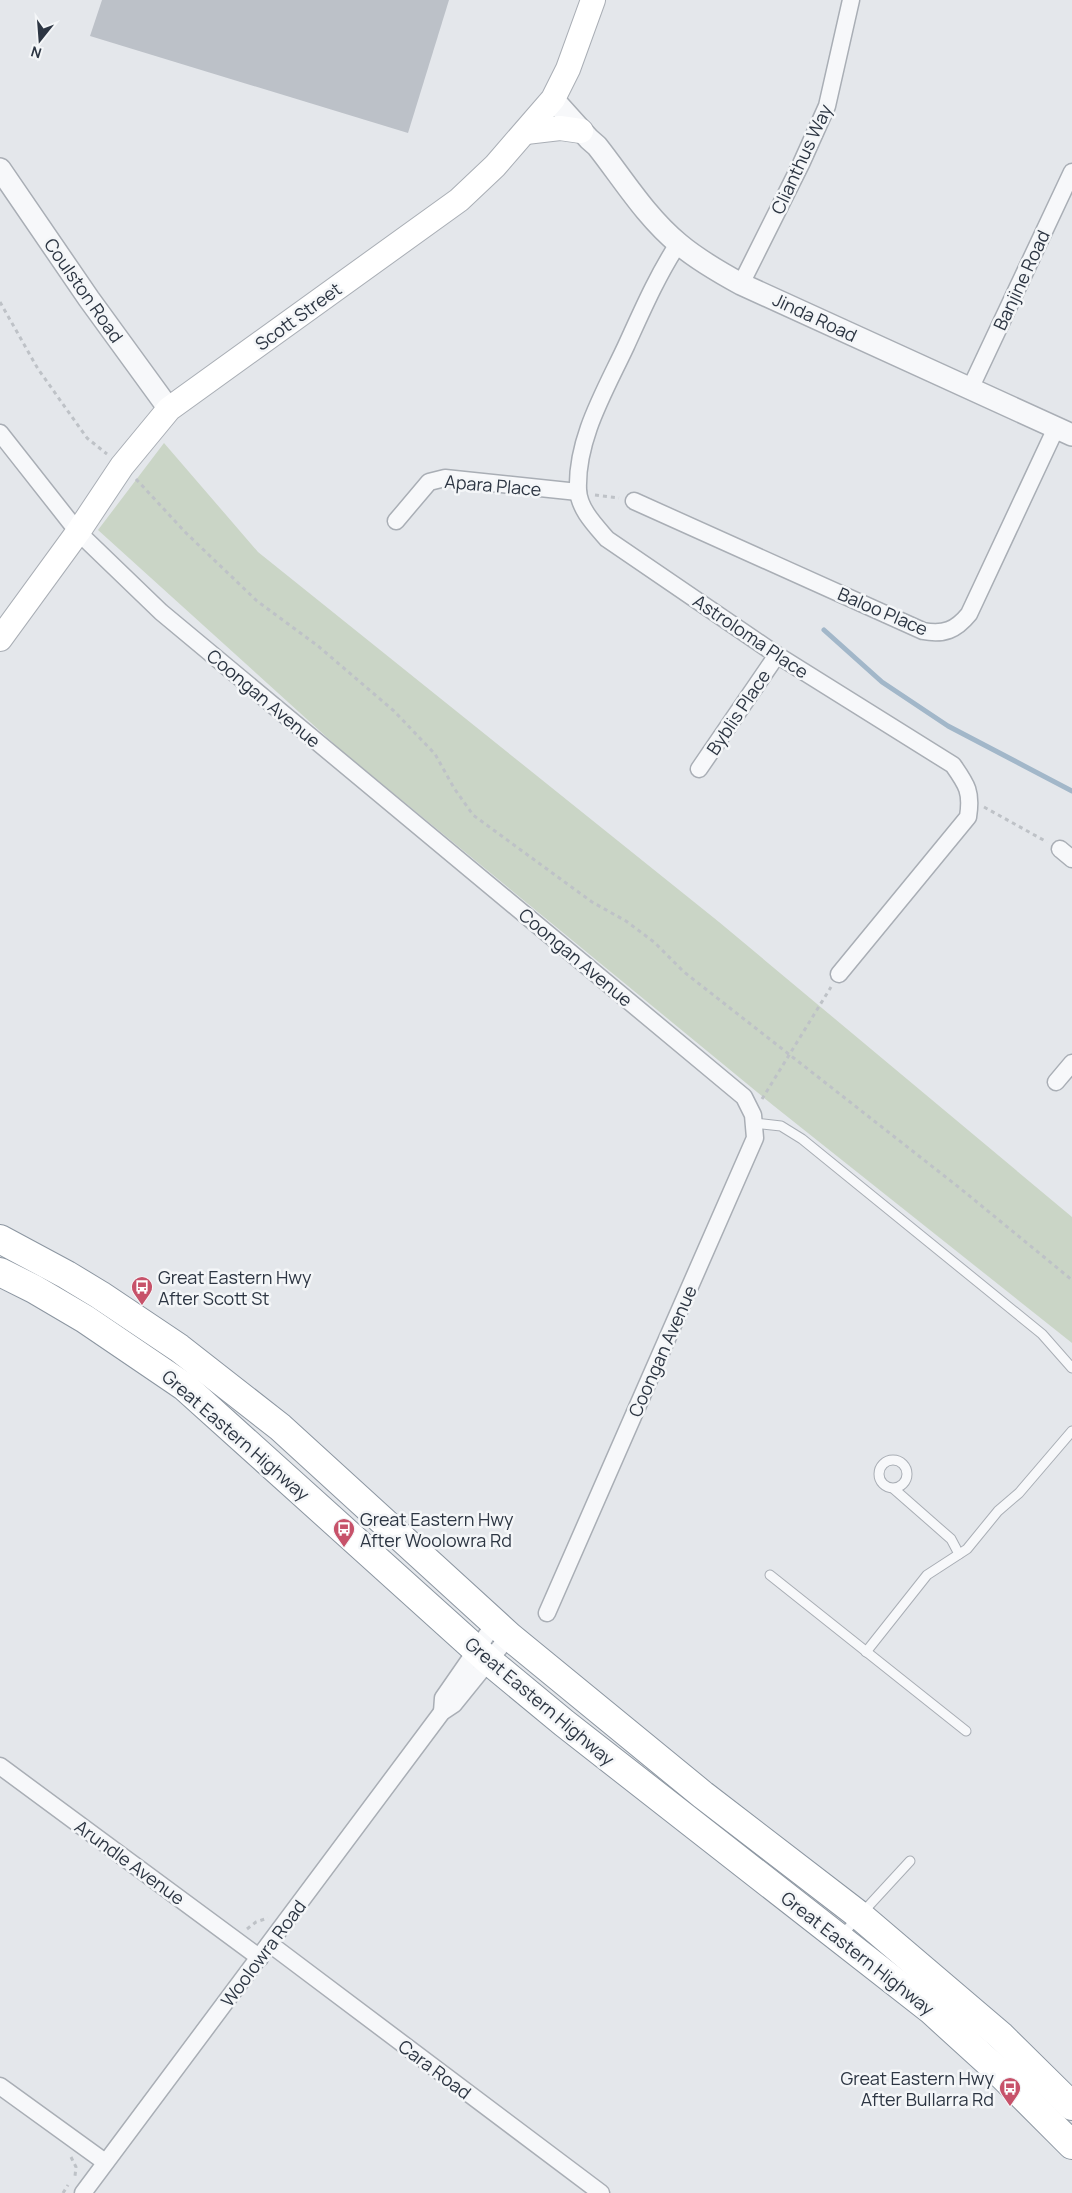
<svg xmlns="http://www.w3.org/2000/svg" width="1072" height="2193" font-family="Manrope,sans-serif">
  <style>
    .green { fill: #cad5c6 }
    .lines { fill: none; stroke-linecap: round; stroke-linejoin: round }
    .stream { stroke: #a2b7c9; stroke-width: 5 }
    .building { fill: #bcc1c8 }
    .service-casing { stroke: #a9aeb5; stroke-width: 11 }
    .minor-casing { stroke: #a9aeb5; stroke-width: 19 }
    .tertiary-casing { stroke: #a9aeb5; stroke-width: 24 }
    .secondary-casing { stroke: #a9aeb5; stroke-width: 26 }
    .trunk-casing { stroke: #8c96a1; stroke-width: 30 }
    .path { stroke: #bec2c7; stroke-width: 3; stroke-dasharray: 4 4; stroke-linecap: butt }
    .service { stroke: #f7f8fa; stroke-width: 9 }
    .minor { stroke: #f7f8fa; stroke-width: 16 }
    .tertiary { stroke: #f7f8fa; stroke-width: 21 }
    .secondary { stroke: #fff; stroke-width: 24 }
    .trunk { stroke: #fff; stroke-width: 28 }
    .labels { text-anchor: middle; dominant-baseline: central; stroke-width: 5; stroke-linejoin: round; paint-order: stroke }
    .street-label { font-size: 18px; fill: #2d3643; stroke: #f4f6f8 }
    .poi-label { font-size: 18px; fill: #2d3643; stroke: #f4f6f8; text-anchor: start }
  </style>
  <rect width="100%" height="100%" fill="#e4e7eb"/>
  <path class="green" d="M 164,443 L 258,552 L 719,922 L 1072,1217 L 1072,1343 L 774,1106 L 342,751 L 98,530 Z"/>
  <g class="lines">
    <path class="stream" d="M 824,630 L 882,682 L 948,726 L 1072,791"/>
  </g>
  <path class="building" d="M 102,0 L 449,0 L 408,133 L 90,36 Z"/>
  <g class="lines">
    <g class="service-casing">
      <g id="service">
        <path d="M 754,1123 L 781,1126 L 802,1139 L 1042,1334 L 1072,1368"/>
        <circle cx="893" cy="1474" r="14"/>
        <path d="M 894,1489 L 951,1539 L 959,1554"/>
        <path d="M 770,1575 L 966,1731"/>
        <path d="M 866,1652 L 927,1575 L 967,1549 L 998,1511 L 1019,1493 L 1072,1431"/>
        <path d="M 840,1937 L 910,1861"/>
      </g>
    </g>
    <g class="minor-casing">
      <g id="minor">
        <path d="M 678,244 C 657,276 642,311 626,346 C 605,391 576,439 578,490 C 579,509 595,525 607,539 L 777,655 L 953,765 C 967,785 972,792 968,817 L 839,974"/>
        <path d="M 741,284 L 801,164 L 827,106 L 851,0"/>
        <path d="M 970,389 L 1072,172"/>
        <path d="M 0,433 L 78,532 L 161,612 L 744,1097 L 753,1115 L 755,1138 L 547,1613"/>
        <path d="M 634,501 L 923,631 C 944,635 956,630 969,614 L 1056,428"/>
        <path d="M 396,521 L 429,482 L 445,478 L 578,492"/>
        <path d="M 699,769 L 777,655"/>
        <path d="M 1060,849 L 1072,859"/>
        <path d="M 1056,1082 L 1072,1063"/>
        <path d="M 442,1712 L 443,1698 L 495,1623"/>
        <path d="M 0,1766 L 260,1958"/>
        <path d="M 270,1944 L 601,2193"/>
        <path d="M 0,2086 L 105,2162"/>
        <path d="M 83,2193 L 442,1712 L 454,1704 L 509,1636"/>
      </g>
    </g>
    <g class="tertiary-casing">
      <g id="tertiary">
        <path d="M 553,99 L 589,139 L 597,146 C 623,179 646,217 679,244 C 698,260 719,272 741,284 L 1072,435"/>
        <path d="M 0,169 L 89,299 L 169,409"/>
      </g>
    </g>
    <g class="secondary-casing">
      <g id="secondary">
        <path d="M 526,132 L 560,128 L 581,131"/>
        <path d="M 0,639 L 78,532 L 122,466 L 169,409 L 459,200 L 495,166 L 553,99 L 568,69 L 593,0"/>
      </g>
    </g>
    <g class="trunk-casing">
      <g id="trunk">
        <path d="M 0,1239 L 67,1275 L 100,1295 L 179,1348 L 280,1427 L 509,1636 L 703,1795 L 859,1915 L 1001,2036 L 1072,2106"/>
        <path d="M 0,1272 L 34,1289 L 85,1319 L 185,1387 L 489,1661 L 564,1723 L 931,2010 L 998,2071 L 1072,2145"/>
      </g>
    </g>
    <g class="path">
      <path d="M 0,302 L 38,369 L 87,438 L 107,454"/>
      <path d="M 136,479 L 186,533 L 257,601 L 318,646 L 394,711 L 435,754 L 454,788 L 473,815 L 592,902 L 626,921 L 654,942 L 684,972 L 961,1189 L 1072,1280"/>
      <path d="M 595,495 L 619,498"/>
      <path d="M 984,807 L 1047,842"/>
      <path d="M 762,1099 L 831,987"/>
      <path d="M 247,1929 L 256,1922 L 268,1918"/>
      <path d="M 71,2157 L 76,2167 L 75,2176"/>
      <path d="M 63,2193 L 68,2185"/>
    </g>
    <use href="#service" class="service"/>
    <use href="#minor" class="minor"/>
    <use href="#tertiary" class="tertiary"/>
    <use href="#secondary" class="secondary"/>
    <use href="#trunk" class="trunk"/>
  </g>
  <defs>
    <g id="bus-pin" transform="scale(1.125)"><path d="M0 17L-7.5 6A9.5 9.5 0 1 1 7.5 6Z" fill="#c7526a" stroke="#f4f6f8"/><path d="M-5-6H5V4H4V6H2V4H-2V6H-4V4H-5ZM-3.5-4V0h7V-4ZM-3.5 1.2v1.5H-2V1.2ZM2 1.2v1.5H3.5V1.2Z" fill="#fff"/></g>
  </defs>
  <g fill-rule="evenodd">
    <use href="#bus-pin" x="142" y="1287"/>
    <use href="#bus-pin" x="344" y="1529"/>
    <use href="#bus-pin" x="1010" y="2088"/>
  </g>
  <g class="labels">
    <g class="street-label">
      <text transform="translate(801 159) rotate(-65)">Clianthus Way</text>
      <text transform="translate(1021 280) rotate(-65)">Banjine Road</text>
      <text transform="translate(84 290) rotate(55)">Coulston Road</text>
      <text transform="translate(298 316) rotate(-36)">Scott Street</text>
      <text transform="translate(815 317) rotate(25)">Jinda Road</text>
      <text transform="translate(493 485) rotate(5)">Apara Place</text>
      <text transform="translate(883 611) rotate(23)">Baloo Place</text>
      <text transform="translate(751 636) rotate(34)">Astroloma Place</text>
      <text transform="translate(264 698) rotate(40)">Coongan Avenue</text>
      <text transform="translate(738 712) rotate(-56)">Byblis Place</text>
      <text transform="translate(576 957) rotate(40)">Coongan Avenue</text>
      <text transform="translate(662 1351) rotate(-66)">Coongan Avenue</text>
      <text transform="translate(236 1435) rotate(41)">Great Eastern Highway</text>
      <text transform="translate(540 1701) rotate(40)">Great Eastern Highway</text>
      <text transform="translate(130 1862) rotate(36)">Arundle Avenue</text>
      <text transform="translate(263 1953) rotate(-53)">Woolowra Road</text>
      <text transform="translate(858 1953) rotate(38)">Great Eastern Highway</text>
      <text transform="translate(435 2069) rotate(37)">Cara Road</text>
    </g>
    <g class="poi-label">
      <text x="158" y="1277">Great Eastern Hwy<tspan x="158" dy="21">After Scott St</tspan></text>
      <text x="360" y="1519">Great Eastern Hwy<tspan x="360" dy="21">After Woolowra Rd</tspan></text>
      <text x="994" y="2078" text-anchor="end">Great Eastern Hwy<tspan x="994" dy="21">After Bullarra Rd</tspan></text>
    </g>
  </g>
  <g transform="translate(40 40) rotate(197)" stroke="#f4f6f8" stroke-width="4" paint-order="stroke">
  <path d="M0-4L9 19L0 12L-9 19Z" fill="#2d3643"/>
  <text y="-8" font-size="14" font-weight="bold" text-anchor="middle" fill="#2d3643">N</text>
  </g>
</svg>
